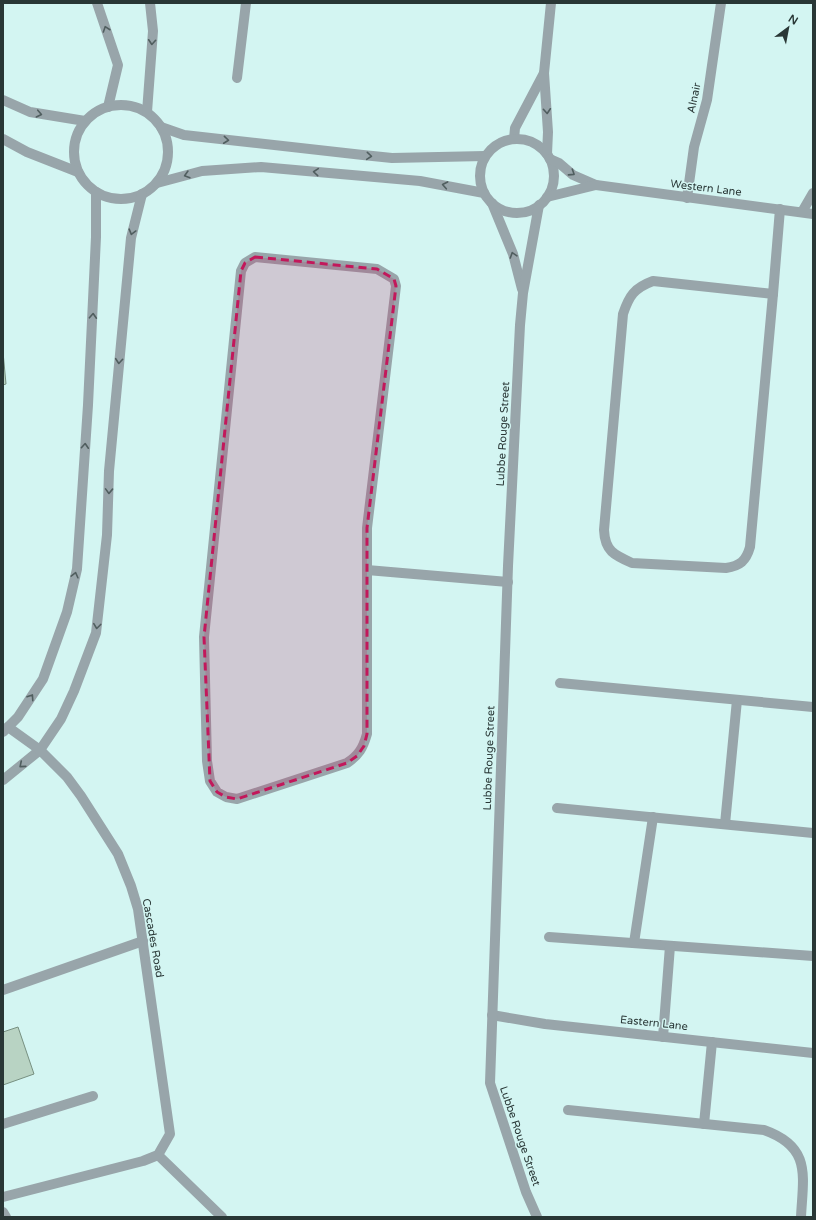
<svg xmlns="http://www.w3.org/2000/svg" width="816" height="1220" font-family="'Varela Round',sans-serif">
  <style>
    .building { fill: #b8d3c3; stroke: #779081 }
    .lines { fill: none; stroke-linecap: round; stroke-linejoin: round }
    .minor { stroke: #98a5aa; stroke-width: 10 }
    .oneway { stroke: #505e5f }
    .marked { fill: #c2185b; fill-opacity: 0.2; stroke: #c2185b; stroke-width: 3; stroke-dasharray: 8 5; stroke-linejoin: round }
    .labels { text-anchor: middle; dominant-baseline: central; stroke-width: 3; stroke-linejoin: round; paint-order: stroke }
    .street-label { font-size: 11px; fill: #293736; stroke: #d3f5f2 }
  </style>
  <rect width="100%" height="100%" fill="#d3f5f2"/>
  <g class="building">
    <path d="M 3,352 L 6,384 L 3,385 Z"/>
    <path d="M 18,1027 L 34,1074 L 3,1085 L 3,1032 Z"/>
  </g>
  <g class="lines">
    <g class="minor">
      <path d="M 97,3 L 118,65 L 108,107"/>
      <path d="M 237,78 L 246,3"/>
      <path d="M 3,100 L 30,112 L 85,121"/>
      <circle cx="121" cy="152" r="47"/>
      <path d="M 147,112 L 153,31 L 150,3"/>
      <path d="M 161,127 L 184,135 L 363,155 L 392,158 L 485,156"/>
      <path d="M 3,139 L 27,152 L 78,172"/>
      <path d="M 514,139 L 515,128 L 544,73"/>
      <circle cx="517" cy="176" r="37"/>
      <path d="M 547,154 L 548,132 L 544,73 L 551,3"/>
      <path d="M 550,159 L 559,163 L 573,175 L 596,185 L 813,214"/>
      <path d="M 157,183 L 202,171 L 261,167 L 420,181 L 484,193"/>
      <path d="M 547,197 L 596,185"/>
      <path d="M 687,198 L 694,147 L 707,100 L 721,3"/>
      <path d="M 492,203 L 513,254 L 522,289"/>
      <path d="M 802,212 L 813,193"/>
      <path d="M 255,257 L 377,269 L 394,279 L 396,286 L 367,528 L 367,734 C 363,748 359,755 347,763 L 237,799 L 226,797 L 217,792 L 210,781 L 207,761 L 204,637 L 241,271 L 245,263 Z"/>
      <path d="M 653,281 L 773,294 L 750,547 C 746,561 740,566 726,568 L 632,563 C 614,555 605,551 604,530 L 623,314 C 629,296 634,288 653,281 Z"/>
      <path d="M 773,294 L 780,209"/>
      <path d="M 367,570 L 508,582"/>
      <path d="M 560,683 L 813,707"/>
      <path d="M 3,732 L 18,717 L 43,679 L 67,612 L 77,569 L 88,405 L 96,237 L 96,192"/>
      <path d="M 3,780 L 40,750 L 61,719 L 74,691 L 96,633 L 107,535 L 109,471 L 131,238 L 142,194"/>
      <path d="M 557,808 L 813,833"/>
      <path d="M 725,824 L 737,700"/>
      <path d="M 549,937 L 813,956"/>
      <path d="M 634,943 L 653,817"/>
      <path d="M 3,990 L 143,941"/>
      <path d="M 492,1015 L 545,1024 L 813,1053"/>
      <path d="M 663,1037 L 670,946"/>
      <path d="M 568,1110 L 764,1130 C 812,1147 803,1176 801,1217"/>
      <path d="M 3,1124 L 93,1096"/>
      <path d="M 704,1124 L 712,1042"/>
      <path d="M 158,1155 L 222,1217"/>
      <path d="M 3,1197 L 143,1161 L 158,1155 L 170,1134 L 138,909 L 131,886 L 118,854 L 81,796 L 67,777 L 40,750 L 8,727"/>
      <path d="M 3,1212 L 6,1217"/>
      <path d="M 537,1217 L 526,1192 L 490,1083 L 508,566 L 520,325 L 523,293 L 539,205"/>
    </g>
  </g>
  <defs><path id="oneway-chevron" d="M-2-3.5L2.5 0L-2 3.5" fill="none" stroke-width="1.6" stroke-linecap="round" stroke-linejoin="round"/></defs>
  <g class="oneway">
    <use href="#oneway-chevron" transform="translate(106 29) rotate(-109)"/>
    <use href="#oneway-chevron" transform="translate(152 42) rotate(94)"/>
    <use href="#oneway-chevron" transform="translate(547 111) rotate(86)"/>
    <use href="#oneway-chevron" transform="translate(39 114) rotate(12)"/>
    <use href="#oneway-chevron" transform="translate(226 140) rotate(6)"/>
    <use href="#oneway-chevron" transform="translate(369 156) rotate(5)"/>
    <use href="#oneway-chevron" transform="translate(316 172) rotate(-175)"/>
    <use href="#oneway-chevron" transform="translate(572 173) rotate(33)"/>
    <use href="#oneway-chevron" transform="translate(187 175) rotate(164)"/>
    <use href="#oneway-chevron" transform="translate(445 185) rotate(-169)"/>
    <use href="#oneway-chevron" transform="translate(132 232) rotate(105)"/>
    <use href="#oneway-chevron" transform="translate(513 255) rotate(-108)"/>
    <use href="#oneway-chevron" transform="translate(93 316) rotate(-87)"/>
    <use href="#oneway-chevron" transform="translate(119 361) rotate(95)"/>
    <use href="#oneway-chevron" transform="translate(85 446) rotate(-86)"/>
    <use href="#oneway-chevron" transform="translate(109 491) rotate(92)"/>
    <use href="#oneway-chevron" transform="translate(75 575) rotate(-76)"/>
    <use href="#oneway-chevron" transform="translate(97 626) rotate(97)"/>
    <use href="#oneway-chevron" transform="translate(31 697) rotate(-56)"/>
    <use href="#oneway-chevron" transform="translate(22 765) rotate(140)"/>
  </g>
  <path class="marked" d="M 255,257 L 377,269 L 394,279 L 396,286 L 367,528 L 367,734 L 364,746 L 357,756 L 347,763 L 237,799 L 226,797 L 217,792 L 210,781 L 204,637 L 241,271 L 245,263 Z"/>
  <g class="labels">
    <g class="street-label">
      <text transform="translate(694 98) rotate(-78)">Alnair</text>
      <text transform="translate(706 188) rotate(7)">Western Lane</text>
      <text transform="translate(503 434) rotate(-87)">Lubbe Rouge Street</text>
      <text transform="translate(489 758) rotate(-88)">Lubbe Rouge Street</text>
      <text transform="translate(153 938) rotate(80)">Cascades Road</text>
      <text transform="translate(654 1023) rotate(6)">Eastern Lane</text>
      <text transform="translate(520 1136) rotate(71)">Lubbe Rouge Street</text>
    </g>
  </g>
  <rect width="816" height="1220" fill="none" stroke="#293736" stroke-width="8"/>
  <g transform="translate(788 28) rotate(32)" stroke="#d3f5f2" stroke-width="3" paint-order="stroke">
  <path d="M0-3L7 15L0 10L-7 15Z" fill="#293736"/>
  <text y="-6" font-size="11" font-weight="bold" text-anchor="middle" fill="#293736">N</text>
  </g>
</svg>
